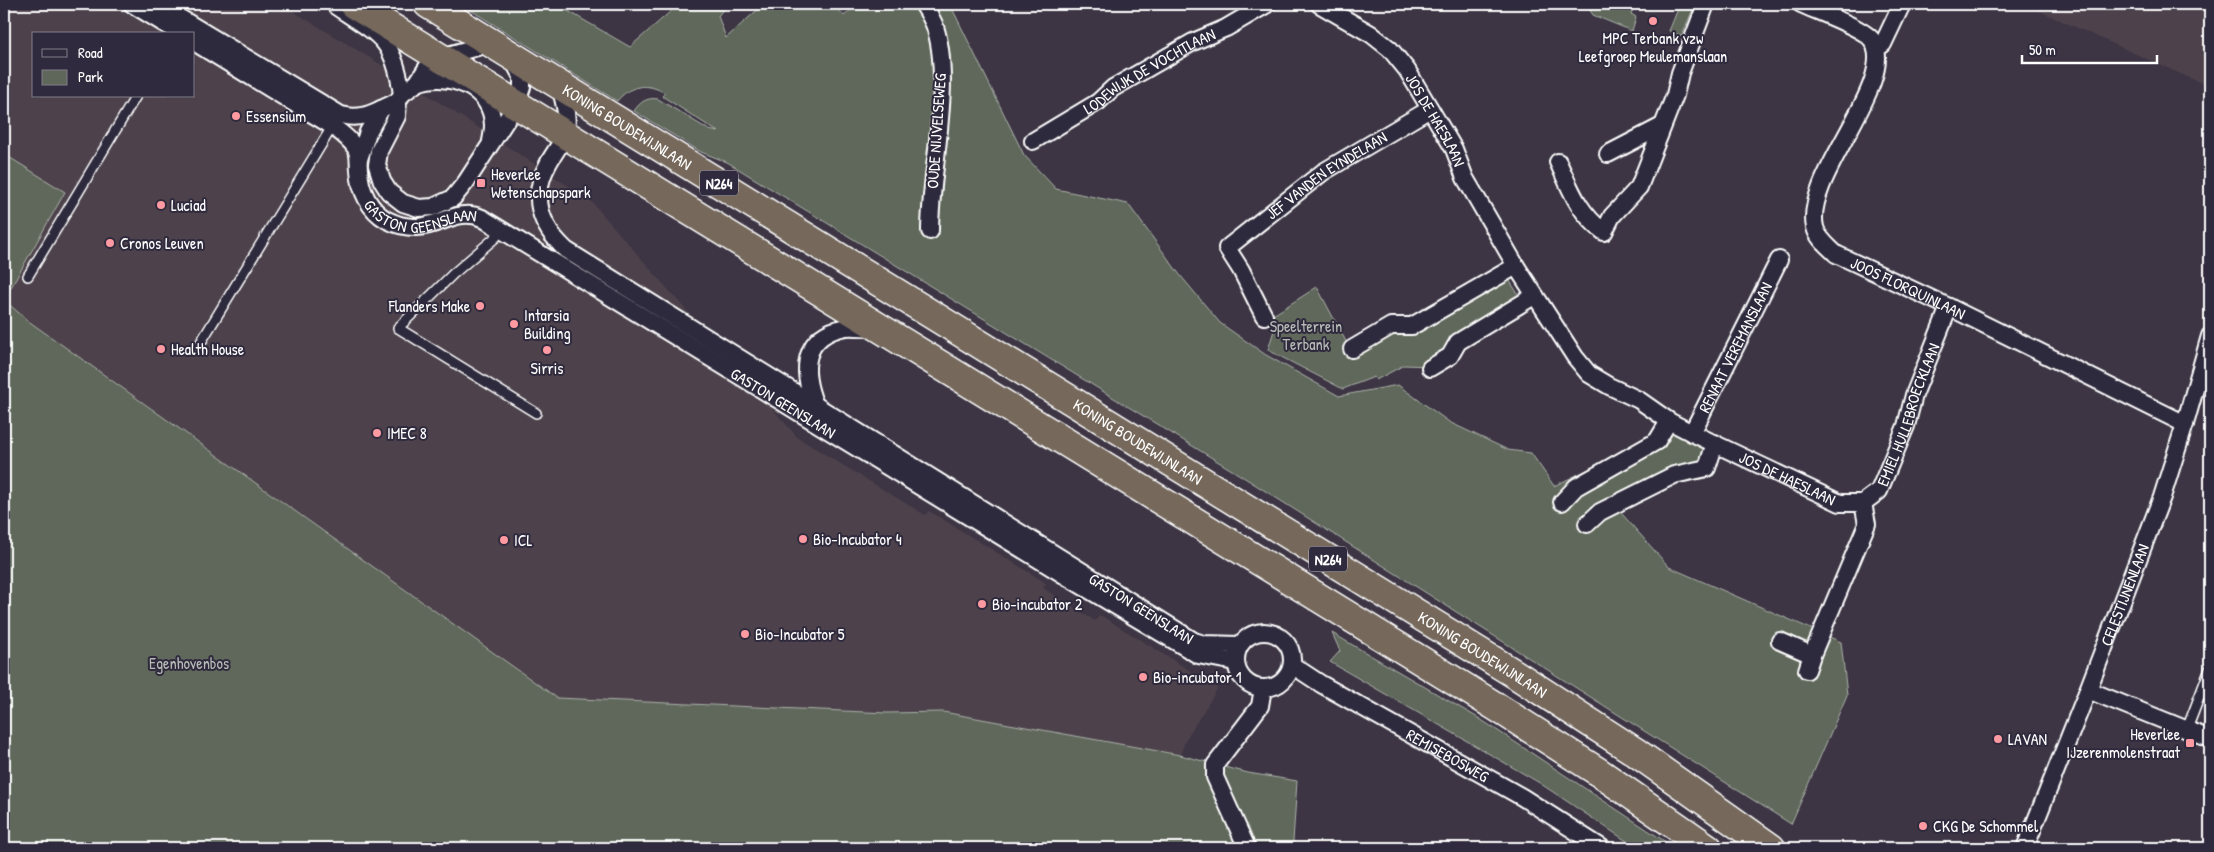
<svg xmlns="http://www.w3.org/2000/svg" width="2214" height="852" font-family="'Patrick Hand',sans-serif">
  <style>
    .built { fill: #4d424c; fill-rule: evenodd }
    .green { fill: #5e675a; stroke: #aeb3ac }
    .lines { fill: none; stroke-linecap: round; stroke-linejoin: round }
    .lane-casing { stroke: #fff; stroke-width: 12 }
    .street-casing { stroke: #fff; stroke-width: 20 }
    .highway-casing { stroke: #fff; stroke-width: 31 }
    .lane { stroke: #2f2a3d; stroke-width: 9 }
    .street { stroke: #2f2a3d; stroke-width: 16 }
    .highway { stroke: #76695c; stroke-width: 28 }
    .poi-dot { fill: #ff9aa2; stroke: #2f2a3d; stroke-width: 2 }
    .labels { text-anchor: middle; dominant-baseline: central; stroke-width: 4; stroke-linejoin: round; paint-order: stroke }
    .shield { fill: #2f2a3d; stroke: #c1bfc5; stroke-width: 1 }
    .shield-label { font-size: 15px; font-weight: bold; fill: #fff }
    .poi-label { font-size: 16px; fill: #fff; stroke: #2f2a3d; text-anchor: start }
    .street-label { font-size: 16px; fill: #fff; stroke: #2f2a3d }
    .park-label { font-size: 16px; fill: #b7bbb5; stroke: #2f2a3d }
  </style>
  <rect width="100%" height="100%" fill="#3d3544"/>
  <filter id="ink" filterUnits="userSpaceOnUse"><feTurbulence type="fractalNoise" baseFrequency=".02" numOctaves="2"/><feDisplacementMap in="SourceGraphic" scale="10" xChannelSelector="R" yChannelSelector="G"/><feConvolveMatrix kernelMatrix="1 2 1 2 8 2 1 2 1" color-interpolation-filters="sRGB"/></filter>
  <g filter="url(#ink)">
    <g class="built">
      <path d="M 4,4 L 281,4 L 380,64 L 590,200 L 798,438 L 925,515 L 929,511 L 1043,581 L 1046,584 L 1043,588 L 1095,621 L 1100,615 L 1218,688 L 1186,739 L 1180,755 L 943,712 L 887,713 L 557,698 L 27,320 L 4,300 ZM 34,34 L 194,34 L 194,96 L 34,96 Z"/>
      <path d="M 2024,4 L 2210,4 L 2210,87 Z"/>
    </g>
    <g class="green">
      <path d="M 461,4 L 556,4 L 630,47 L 679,4 L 727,4 L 718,16 L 726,38 L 764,4 L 773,4 L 779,11 L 787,4 L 834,4 L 844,16 L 857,4 L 950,4 L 1024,155 L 1056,189 L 1128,204 L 1180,275 L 1220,323 L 1266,355 L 1339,396 L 1398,385 L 1449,422 L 1508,450 L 1531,453 L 1554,486 L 1585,471 L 1591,478 L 1656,441 L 1669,421 L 1715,443 L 1707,468 L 1614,505 L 1669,567 L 1841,642 L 1847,695 L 1791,824 L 1240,475 L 727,162 L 701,152 L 634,111 C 640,102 647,97 658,99 L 709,130 L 718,132 L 662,96 L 665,93 C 647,82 630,85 617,101 Z"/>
      <path d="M 1586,4 L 1635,4 L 1631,14 L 1636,17 L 1632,31 L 1593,15 Z"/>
      <path d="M 1680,4 L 1695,4 L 1682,36 L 1669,31 Z"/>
      <path d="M 4,154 L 65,192 L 4,300 L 27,320 L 557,698 L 887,713 L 943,712 L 1180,755 L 1248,773 L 1297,781 L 1293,841 L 1297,848 L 4,848 Z"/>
      <path d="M 1506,275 L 1523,302 L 1429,366 L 1404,365 L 1376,380 L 1374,377 L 1343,389 L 1268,350 L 1275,327 L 1270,317 L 1317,287 L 1351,351 Z"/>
      <path d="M 1332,633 L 1480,719 L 1675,848 L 1637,848 L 1538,782 L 1330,662 L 1340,651 Z"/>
    </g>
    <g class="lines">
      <g class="lane-casing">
        <g id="lane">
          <path d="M 496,237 L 453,274 L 398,328 L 536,413"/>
          <path d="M 28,276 L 136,96"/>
          <path d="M 198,347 L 332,127"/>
          <path d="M 2187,729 L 2210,669"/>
        </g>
      </g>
      <g class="street-casing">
        <g id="street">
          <path d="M 132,4 L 181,34"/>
          <path d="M 157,4 L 341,115 C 364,121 378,110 398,101"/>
          <path d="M 335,4 L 337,7 C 381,36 394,40 402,94"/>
          <path d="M 923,4 C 927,10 931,17 934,24 C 954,79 930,170 930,231"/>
          <path id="s1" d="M 1319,4 L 1371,34 L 1390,49 L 1407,70 L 1454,149 L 1465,178 L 1516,266 L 1575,357 L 1589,374 L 1609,386 L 1639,400 L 1669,421 L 1692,433 L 1840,503 L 1863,503 L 1879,491 L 1906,426 L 1914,395 L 1949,307"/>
          <path id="s2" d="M 1801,4 C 1816,11 1864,28 1872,40 C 1900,80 1803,177 1815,227 C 1817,238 1828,246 1836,254 L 1949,307 L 2185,424"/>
          <path id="s3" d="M 194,42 C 228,63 263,84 297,105 C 316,117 342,129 355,147 C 360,154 358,162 359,170 C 360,190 369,210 387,220 C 431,242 450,204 482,218 L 1069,578 L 1198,655 L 1235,662"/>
          <path d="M 484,45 L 498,47 L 515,64 L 522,77 L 522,87 L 516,105 L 466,182 L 453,198 L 433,207 L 419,208 L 403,203 L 389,192 L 382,181 L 377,165 L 379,151 L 397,116 L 398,101 L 402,94 L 417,83 L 428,66 L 452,54 Z"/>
          <path d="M 1876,49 L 1883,44 L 1902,4"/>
          <path d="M 417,83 C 448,71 492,87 493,125 C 493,130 492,136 491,141"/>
          <path id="s4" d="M 560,85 C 563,100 570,119 565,134 C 561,145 553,154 548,164 C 530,197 540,226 566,250 L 1194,641 L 1204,644 L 1239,645"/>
          <path id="s5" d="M 1033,141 L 1098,102 L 1113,88 L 1193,42 L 1226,28 L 1267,4"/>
          <path d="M 1608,154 L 1662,126"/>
          <path d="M 359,159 L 368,132 L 381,109"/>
          <path d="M 1558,162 C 1571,190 1578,212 1604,232 L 1612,216 L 1639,187 L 1675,95 L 1680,73 L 1706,4"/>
          <path id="s6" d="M 1264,316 L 1241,270 L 1227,248 L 1323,172 L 1430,109"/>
          <path d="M 1352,349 L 1391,326 L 1412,326 L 1516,266"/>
          <path d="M 1430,368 L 1450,356 L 1458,342 L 1534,296"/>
          <path d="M 815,405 C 801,370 802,335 846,327 C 854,326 864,328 873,328"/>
          <path id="s7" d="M 1692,433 L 1779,260"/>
          <path d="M 1562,502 L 1576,487 L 1657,441 L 1669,421"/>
          <path d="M 1587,524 L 1600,512 L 1674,475 L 1707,468 L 1715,443"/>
          <circle cx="1264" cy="660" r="28"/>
          <path d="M 1780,641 L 1812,655 L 1867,524 L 1863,503"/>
          <path id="s8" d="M 1292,665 L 1321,684 L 1522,797 L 1602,848"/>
          <path d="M 1807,670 L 1812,655"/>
          <path d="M 2088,690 L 2210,739"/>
          <path d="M 1247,848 L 1215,777 L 1215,765 L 1260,706 L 1263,688"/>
          <path id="s9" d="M 2025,848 L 2086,695 L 2162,497 L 2185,424 L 2210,336"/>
        </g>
      </g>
      <g class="highway-casing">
        <g id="highway">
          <path d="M 353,4 L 1495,706 L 1597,771 L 1708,848"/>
          <path id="s10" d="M 428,4 L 1515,674 L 1634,751 L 1771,848"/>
        </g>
      </g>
      <use href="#lane" class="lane"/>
      <use href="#street" class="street"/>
      <use href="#highway" class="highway"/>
    </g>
  </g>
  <g class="poi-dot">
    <circle cx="1653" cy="21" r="5"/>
    <circle cx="236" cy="116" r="5"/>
    <rect x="476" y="178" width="10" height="10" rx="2.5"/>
    <circle cx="161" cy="205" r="5"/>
    <circle cx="110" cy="243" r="5"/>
    <circle cx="480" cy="306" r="5"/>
    <circle cx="514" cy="324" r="5"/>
    <circle cx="161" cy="349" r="5"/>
    <circle cx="547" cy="350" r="5"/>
    <circle cx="377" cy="433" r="5"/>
    <circle cx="803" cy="539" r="5"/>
    <circle cx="504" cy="540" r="5"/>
    <circle cx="982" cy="604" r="5"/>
    <circle cx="745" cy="634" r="5"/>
    <circle cx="1143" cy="677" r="5"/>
    <circle cx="1998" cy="739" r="5"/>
    <rect x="2185" y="738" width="10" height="10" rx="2.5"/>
    <circle cx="1923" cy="826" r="5"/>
  </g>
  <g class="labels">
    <g class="shield">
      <rect x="700" y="170.5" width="38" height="25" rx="4"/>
      <rect x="1309" y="546.5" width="38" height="25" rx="4"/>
    </g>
    <g class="shield-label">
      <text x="719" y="183">N264</text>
      <text x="1328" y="559">N264</text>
    </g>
    <g class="poi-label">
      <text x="1653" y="38" text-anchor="middle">MPC Terbank vzw<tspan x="1653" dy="18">Leefgroep Meulemanslaan</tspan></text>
      <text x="246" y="116">Essensium</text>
      <text x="491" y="174">Heverlee<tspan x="491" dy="18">Wetenschapspark</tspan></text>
      <text x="171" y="205">Luciad</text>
      <text x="120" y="243">Cronos Leuven</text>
      <text x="470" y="306" text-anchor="end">Flanders Make</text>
      <text x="524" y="315">Intarsia<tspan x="524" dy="18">Building</tspan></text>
      <text x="171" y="349">Health House</text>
      <text x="547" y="368" text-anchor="middle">Sirris</text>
      <text x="387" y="433">IMEC 8</text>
      <text x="813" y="539">Bio-Incubator 4</text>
      <text x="514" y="540">ICL</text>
      <text x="992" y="604">Bio-incubator 2</text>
      <text x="755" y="634">Bio-Incubator 5</text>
      <text x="1153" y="677">Bio-incubator 1</text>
      <text x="2180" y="734" text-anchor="end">Heverlee<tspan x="2180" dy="18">IJzerenmolenstraat</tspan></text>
      <text x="2008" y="739">LAVAN</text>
      <text x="1933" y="826">CKG De Schommel</text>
    </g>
    <g class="street-label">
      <text stroke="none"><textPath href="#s5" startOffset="136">LODEWIJK DE VOCHTLAAN</textPath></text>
      <text stroke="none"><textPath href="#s1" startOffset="169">JOS DE HAESLAAN</textPath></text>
      <text stroke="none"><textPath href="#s10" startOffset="234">KONING BOUDEWIJNLAAN</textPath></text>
      <text transform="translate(936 131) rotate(-86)">OUDE NIJVELSEWEG</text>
      <text stroke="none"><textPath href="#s6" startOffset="201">JEF VANDEN EYNDELAAN</textPath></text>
      <text stroke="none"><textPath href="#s3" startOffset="309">GASTON GEENSLAAN</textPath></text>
      <text stroke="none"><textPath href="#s2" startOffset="396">JOOS FLORQUINLAAN</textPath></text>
      <text stroke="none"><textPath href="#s7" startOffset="96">RENAAT VEREMANSLAAN</textPath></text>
      <text stroke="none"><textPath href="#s3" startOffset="728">GASTON GEENSLAAN</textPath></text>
      <text stroke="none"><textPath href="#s1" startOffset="874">EMIEL HULLEBROECKLAAN</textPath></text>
      <text stroke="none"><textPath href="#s10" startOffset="834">KONING BOUDEWIJNLAAN</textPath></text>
      <text stroke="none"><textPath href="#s1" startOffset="691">JOS DE HAESLAAN</textPath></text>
      <text stroke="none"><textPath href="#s9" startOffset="272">CELESTIJNENLAAN</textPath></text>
      <text stroke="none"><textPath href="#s4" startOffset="858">GASTON GEENSLAAN</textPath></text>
      <text stroke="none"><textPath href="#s10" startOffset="1239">KONING BOUDEWIJNLAAN</textPath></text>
      <text stroke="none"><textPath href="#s8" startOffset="180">REMISEBOSWEG</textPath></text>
    </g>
    <g class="park-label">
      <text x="1306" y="326">Speelterrein<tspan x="1306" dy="18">Terbank</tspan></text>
      <text x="189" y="663">Egenhovenbos</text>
    </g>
  </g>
  <rect width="2214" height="852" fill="none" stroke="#2f2a3d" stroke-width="20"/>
  <rect x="10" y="10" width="2194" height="832" fill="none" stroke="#fff" stroke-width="2" filter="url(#ink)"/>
  <rect x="32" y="32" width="162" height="65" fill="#2f2a3d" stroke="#827f8b"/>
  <rect x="42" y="49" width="25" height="8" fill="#2f2a3d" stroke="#827f8b"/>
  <text x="78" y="58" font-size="15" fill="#ffffff">Road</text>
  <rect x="42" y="70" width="25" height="15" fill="#5e675a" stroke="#827f8b"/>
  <text x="78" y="82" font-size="15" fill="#ffffff">Park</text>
  <path d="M2022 55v8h135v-8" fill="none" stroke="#ffffff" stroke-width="2.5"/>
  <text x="2029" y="55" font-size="15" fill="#ffffff" stroke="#2f2a3d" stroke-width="4" paint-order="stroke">50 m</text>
</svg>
